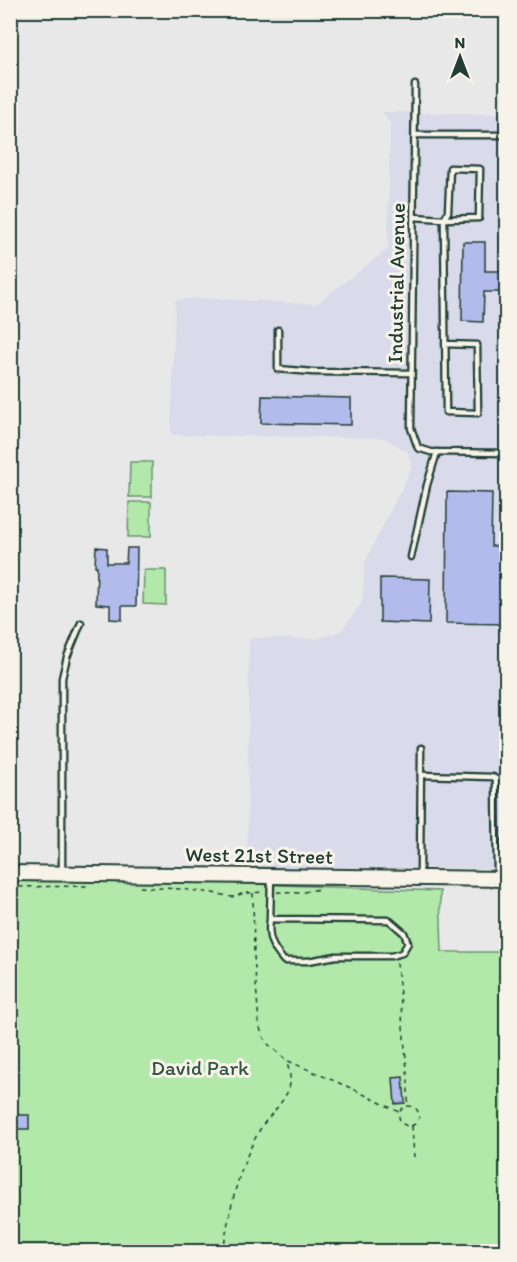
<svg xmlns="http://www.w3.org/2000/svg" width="517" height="1262" font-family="Itim,sans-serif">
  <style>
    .built { fill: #d9daea }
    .green { fill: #b2e8aa; stroke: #68926f; stroke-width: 1.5 }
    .building { fill: #b3bbec; stroke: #1f3d34; stroke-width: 1.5 }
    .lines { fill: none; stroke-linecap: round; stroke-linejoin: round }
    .lane-casing { stroke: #1f3d34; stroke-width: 9 }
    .secondary-casing { stroke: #1f3d34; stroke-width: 18 }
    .path { stroke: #1f3d34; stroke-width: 1.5; stroke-dasharray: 4.5 4.5; stroke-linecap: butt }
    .lane { stroke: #f7f3e8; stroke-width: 4.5 }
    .secondary { stroke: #f7f3e8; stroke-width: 14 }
    .labels { text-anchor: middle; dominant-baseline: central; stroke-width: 6; stroke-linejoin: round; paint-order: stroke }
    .street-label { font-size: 21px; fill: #1f3d34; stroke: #f7f3e8 }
    .park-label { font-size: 21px; fill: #355746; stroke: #f7f3e8 }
  </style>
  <rect width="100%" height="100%" fill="#e9e8e9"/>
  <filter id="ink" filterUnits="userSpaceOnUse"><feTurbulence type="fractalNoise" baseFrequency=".0167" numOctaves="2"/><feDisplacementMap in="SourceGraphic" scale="12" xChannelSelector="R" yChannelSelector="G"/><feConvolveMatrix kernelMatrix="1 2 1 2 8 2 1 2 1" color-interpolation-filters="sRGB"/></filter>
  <g filter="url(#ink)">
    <path class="built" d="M 382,112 L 506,114 L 506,868 L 247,867 L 249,638 L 317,639 L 341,631 L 362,603 L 365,562 L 412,467 L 408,452 L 384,438 L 171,435 L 175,300 L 201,298 L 316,304 L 388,249 L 390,123 Z"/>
    <g class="green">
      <path d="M 130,462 L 152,462 L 152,497 L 129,497 Z"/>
      <path d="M 129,502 L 151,502 L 151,537 L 128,537 Z"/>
      <path d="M 144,570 L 166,570 L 166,605 L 143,604 Z"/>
      <path d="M 11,875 L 440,891 L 442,952 L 506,952 L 506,1251 L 11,1252 Z"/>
    </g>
    <g class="building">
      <path d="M 463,242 L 485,242 L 485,271 L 507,271 L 507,292 L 484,292 L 483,322 L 462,321 Z"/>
      <path d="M 262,396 L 351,398 L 351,425 L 261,423 Z"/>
      <path d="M 447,492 L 492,493 L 491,546 L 507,546 L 507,624 L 446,623 Z"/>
      <path d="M 96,547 L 107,548 L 107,563 L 126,563 L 127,548 L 137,548 L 136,606 L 122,606 L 122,620 L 110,619 L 110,605 L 96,604 L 97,566 L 95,566 Z"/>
      <path d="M 380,578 L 430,579 L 429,624 L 380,622 Z"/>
      <path d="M 403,1077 L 405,1103 L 395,1104 L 393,1078 Z"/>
      <path d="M 17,1115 L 29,1115 L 29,1129 L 18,1129 Z"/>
    </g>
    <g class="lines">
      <g class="lane-casing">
        <g id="lane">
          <path d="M 415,85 L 411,428 L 418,448 L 431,452 L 506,453"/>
          <path d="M 415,135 L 506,135"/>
          <path d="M 450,168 L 480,169 L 479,218 L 444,219 L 448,212 Z"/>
          <path d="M 414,217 L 444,219 L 446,412 L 478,413 L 477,345 L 445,344"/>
          <path d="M 278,330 L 278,369 L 313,372 L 411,373"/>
          <path d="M 411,557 L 427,485 L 437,452"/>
          <path d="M 421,775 L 493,777 L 496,779 L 497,876"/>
          <path d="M 62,871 L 62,678 L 67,657 L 81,623"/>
          <path d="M 420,875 L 421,748"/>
          <path d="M 270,919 C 267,938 272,947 284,961 L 308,961 L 336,956 L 391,956 L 402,953 L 408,943 L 404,933 L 389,920 L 270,919 L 271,877"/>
        </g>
      </g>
      <g class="secondary-casing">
        <path id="secondary" d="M 10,873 L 506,879"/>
      </g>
      <g class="path">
        <path d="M 10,887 L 91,886"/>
        <path d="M 140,887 L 180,889 L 213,893 L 232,897 L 245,893 L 263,892"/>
        <path d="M 277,892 L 298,893 L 320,889"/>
        <path d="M 253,893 L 254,956 L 259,1024 L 262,1035 L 268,1044 L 286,1060 L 353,1089 L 399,1112"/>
        <path d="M 397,963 L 408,1080 L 408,1105"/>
        <circle cx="409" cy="1116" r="10"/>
        <path d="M 412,1126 L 414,1157"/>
        <path d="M 223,1252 C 229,1211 238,1169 258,1133 C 266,1117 283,1105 289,1088 C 292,1079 289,1069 286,1061"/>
      </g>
      <use href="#lane" class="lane"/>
      <use href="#secondary" class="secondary"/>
    </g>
  </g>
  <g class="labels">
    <g class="street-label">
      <text transform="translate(396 283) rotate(-89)">Industrial Avenue</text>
      <text transform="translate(259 855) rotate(1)">West 21st Street</text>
    </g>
    <g class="park-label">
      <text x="200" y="1067">David Park</text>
    </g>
  </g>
  <rect width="517" height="1262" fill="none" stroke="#f7f3e8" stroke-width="36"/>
  <rect x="18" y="18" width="481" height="1226" fill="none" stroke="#1f3d34" stroke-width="2" filter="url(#ink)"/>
  <g transform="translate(460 57)" stroke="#f7f3e8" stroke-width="4.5" paint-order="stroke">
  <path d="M0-4.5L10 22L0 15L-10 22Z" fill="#1f3d34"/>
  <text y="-9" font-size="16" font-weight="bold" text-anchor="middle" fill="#1f3d34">N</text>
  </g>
</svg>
